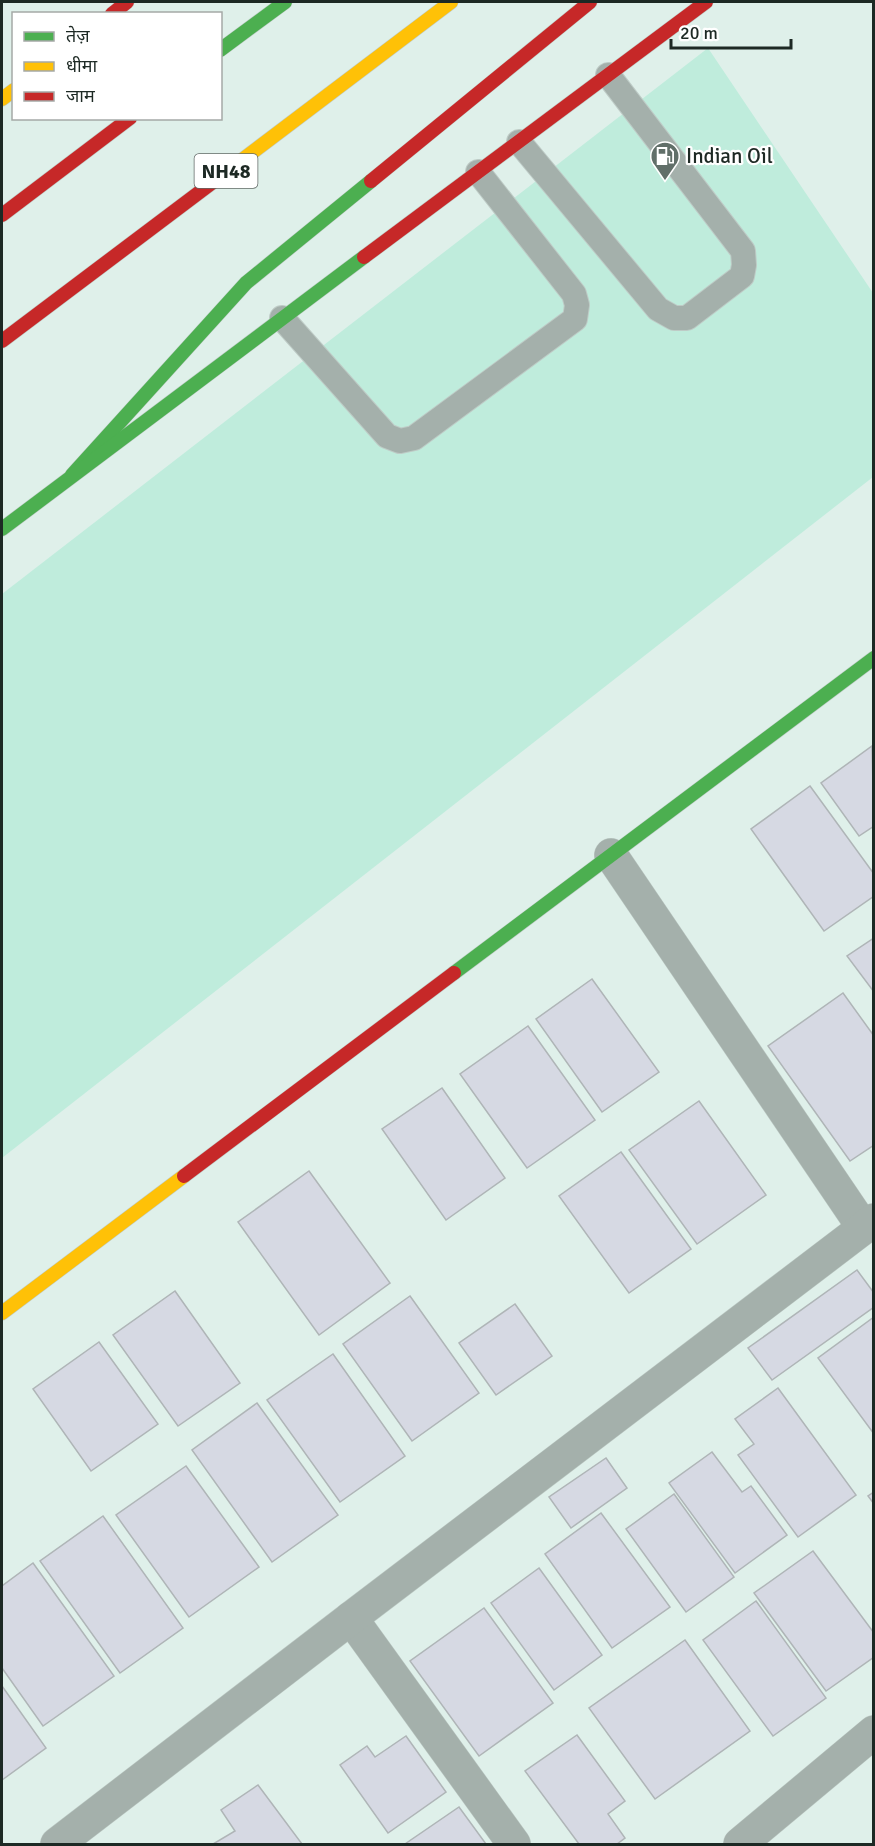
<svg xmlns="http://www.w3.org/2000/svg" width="875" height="1846" font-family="Signika,'Noto Sans Devanagari',sans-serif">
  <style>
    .green { fill: #bfecdc }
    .building { fill: #d6d9e3; stroke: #afb5b7; stroke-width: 1.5 }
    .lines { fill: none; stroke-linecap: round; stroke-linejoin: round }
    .lane-casing { stroke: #becbc6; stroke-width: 26 }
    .street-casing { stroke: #becbc6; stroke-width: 34 }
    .fast-casing { stroke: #becbc6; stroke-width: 15 }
    .slow-casing { stroke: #becbc6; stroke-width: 15 }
    .jam-casing { stroke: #becbc6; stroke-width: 15 }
    .lane { stroke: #a4b0ab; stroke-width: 24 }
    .street { stroke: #a4b0ab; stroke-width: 33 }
    .fast { stroke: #4caf50; stroke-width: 14 }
    .slow { stroke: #ffc107; stroke-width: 14 }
    .jam { stroke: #c62828; stroke-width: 14 }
    .labels { text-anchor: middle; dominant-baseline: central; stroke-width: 4.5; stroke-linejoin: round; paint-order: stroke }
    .shield { fill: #fff; stroke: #616966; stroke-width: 1.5 }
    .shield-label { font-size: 20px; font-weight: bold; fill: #1d2924 }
    .poi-label { font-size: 21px; fill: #1d2924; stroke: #fff; text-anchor: start }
  </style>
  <rect width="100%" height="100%" fill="#dff0ea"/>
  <path class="green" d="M 708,48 L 873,293 L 873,477 L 2,1158 L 2,594 Z"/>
  <g class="building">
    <path d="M 872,746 L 874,826 L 859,836 L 821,783 Z"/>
    <path d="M 810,786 L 874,874 L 874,896 L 824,931 L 751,829 Z"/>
    <path d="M 874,938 L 874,992 L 847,956 Z"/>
    <path d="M 592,979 L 659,1072 L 602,1112 L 536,1019 Z"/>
    <path d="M 843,993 L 874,1036 L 874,1145 L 850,1161 L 768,1046 Z"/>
    <path d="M 528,1026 L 595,1120 L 527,1168 L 460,1074 Z"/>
    <path d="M 442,1088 L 505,1178 L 446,1220 L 382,1129 Z"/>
    <path d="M 699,1101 L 766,1195 L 697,1244 L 629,1150 Z"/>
    <path d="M 621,1152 L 691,1249 L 629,1293 L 559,1196 Z"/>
    <path d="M 309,1171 L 390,1283 L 319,1335 L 238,1222 Z"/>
    <path d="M 857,1270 L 874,1293 L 874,1307 L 772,1380 L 748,1348 Z"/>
    <path d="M 175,1291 L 240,1383 L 178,1426 L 113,1335 Z"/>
    <path d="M 410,1296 L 479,1393 L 412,1441 L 343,1344 Z"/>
    <path d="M 515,1304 L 552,1356 L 496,1395 L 459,1343 Z"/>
    <path d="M 874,1317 L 874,1434 L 818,1358 Z"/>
    <path d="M 99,1342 L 158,1424 L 91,1471 L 33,1389 Z"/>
    <path d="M 333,1354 L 405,1456 L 340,1502 L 267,1400 Z"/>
    <path d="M 778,1388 L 856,1495 L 798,1537 L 738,1455 L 754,1444 L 735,1419 Z"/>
    <path d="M 257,1403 L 338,1515 L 272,1562 L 192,1450 Z"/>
    <path d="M 712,1452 L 742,1492 L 751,1486 L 787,1535 L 735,1573 L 669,1483 Z"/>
    <path d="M 606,1458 L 627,1488 L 571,1528 L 549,1497 Z"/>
    <path d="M 186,1466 L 259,1567 L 189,1617 L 116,1515 Z"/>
    <path d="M 874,1492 L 874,1504 L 868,1496 Z"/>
    <path d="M 674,1494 L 734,1577 L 686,1612 L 626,1529 Z"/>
    <path d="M 601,1513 L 670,1607 L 612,1648 L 545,1554 Z"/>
    <path d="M 103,1516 L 183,1628 L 120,1673 L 40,1561 Z"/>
    <path d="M 813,1551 L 874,1633 L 874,1657 L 826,1691 L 754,1593 Z"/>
    <path d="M 33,1563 L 114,1676 L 43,1726 L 2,1668 L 2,1586 Z"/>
    <path d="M 539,1568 L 602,1655 L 554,1690 L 491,1603 Z"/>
    <path d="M 756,1601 L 826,1698 L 773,1736 L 703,1640 Z"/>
    <path d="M 484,1608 L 553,1703 L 479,1756 L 410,1661 Z"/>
    <path d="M 685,1640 L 750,1731 L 655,1799 L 589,1708 Z"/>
    <path d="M 2,1686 L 46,1748 L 2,1780 Z"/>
    <path d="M 577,1735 L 625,1801 L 608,1814 L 625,1838 L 617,1844 L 579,1844 L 525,1771 Z"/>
    <path d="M 406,1736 L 446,1792 L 388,1833 L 340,1765 L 367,1746 L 375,1757 Z"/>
    <path d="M 258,1785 L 302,1844 L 213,1844 L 235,1831 L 221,1810 Z"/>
    <path d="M 459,1807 L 486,1844 L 405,1844 Z"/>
  </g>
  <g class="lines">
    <g class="lane-casing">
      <g id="lane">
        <path d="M 519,142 L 658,309 L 674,318 L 687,318 L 742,276 L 744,265 L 743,251 L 608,75"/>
        <path d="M 282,318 L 387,436 L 400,441 L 414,438 L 575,319 L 577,305 L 574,294 L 478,172"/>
      </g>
    </g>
    <g class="street-casing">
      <g id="street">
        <path d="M 611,855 L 863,1227"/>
        <path d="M 351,1618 L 514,1844"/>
        <path d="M 57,1844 L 351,1618 L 874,1220"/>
        <path d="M 740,1844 L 874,1732"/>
      </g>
    </g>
    <g class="fast-casing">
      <g id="fast">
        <path d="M 220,50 L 285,2"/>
        <path d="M 72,475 L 246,283 L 371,181"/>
        <path d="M 2,529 L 364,257"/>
        <path d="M 454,973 L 874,658"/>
      </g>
    </g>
    <g class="slow-casing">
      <g id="slow">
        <path d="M 2,99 L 14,90"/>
        <path d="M 217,179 L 451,2"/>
        <path d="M 2,1313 L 184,1176"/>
      </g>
    </g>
    <g class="jam-casing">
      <g id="jam">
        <path d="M 112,14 L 127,2"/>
        <path d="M 371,181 L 590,2"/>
        <path d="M 2,215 L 130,118"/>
        <path d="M 364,257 L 706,2"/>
        <path d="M 2,341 L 217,179"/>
        <path d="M 184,1176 L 454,973"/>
      </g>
    </g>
    <use href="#lane" class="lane"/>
    <use href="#street" class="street"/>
    <use href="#fast" class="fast"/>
    <use href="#slow" class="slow"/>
    <use href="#jam" class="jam"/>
  </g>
  <defs>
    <g id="fuel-pin" transform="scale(1.5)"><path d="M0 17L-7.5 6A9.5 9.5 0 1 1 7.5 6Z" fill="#616f69" stroke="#fff"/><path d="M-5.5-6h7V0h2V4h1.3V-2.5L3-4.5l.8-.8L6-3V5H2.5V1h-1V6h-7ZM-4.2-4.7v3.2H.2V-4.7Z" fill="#fff"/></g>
  </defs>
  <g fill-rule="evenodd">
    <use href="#fuel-pin" x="665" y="156"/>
  </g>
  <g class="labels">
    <rect class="shield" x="194.5" y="154" width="63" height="34" rx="4.5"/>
    <g class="shield-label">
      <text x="226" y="171">NH48</text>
    </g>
    <g class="poi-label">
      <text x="686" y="156">Indian Oil</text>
    </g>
  </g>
  <rect width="875" height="1846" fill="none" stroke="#1d2924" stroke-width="6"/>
  <rect x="12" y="12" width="210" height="108" fill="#ffffff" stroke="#a5a9a7" stroke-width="1.5"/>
  <rect x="24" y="32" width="30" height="9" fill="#4caf50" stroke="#a5a9a7" stroke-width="1.5"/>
  <text x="66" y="42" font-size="18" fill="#1d2924">तेज़</text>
  <rect x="24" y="62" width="30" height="9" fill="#ffc107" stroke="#a5a9a7" stroke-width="1.5"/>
  <text x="66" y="72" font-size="18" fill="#1d2924">धीमा</text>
  <rect x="24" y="92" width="30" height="9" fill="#c62828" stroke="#a5a9a7" stroke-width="1.5"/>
  <text x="66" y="102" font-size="18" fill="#1d2924">जाम</text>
  <path d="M671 39v9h120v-9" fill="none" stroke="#1d2924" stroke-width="3"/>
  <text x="680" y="39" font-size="18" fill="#1d2924" stroke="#ffffff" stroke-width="4.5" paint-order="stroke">20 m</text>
</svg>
